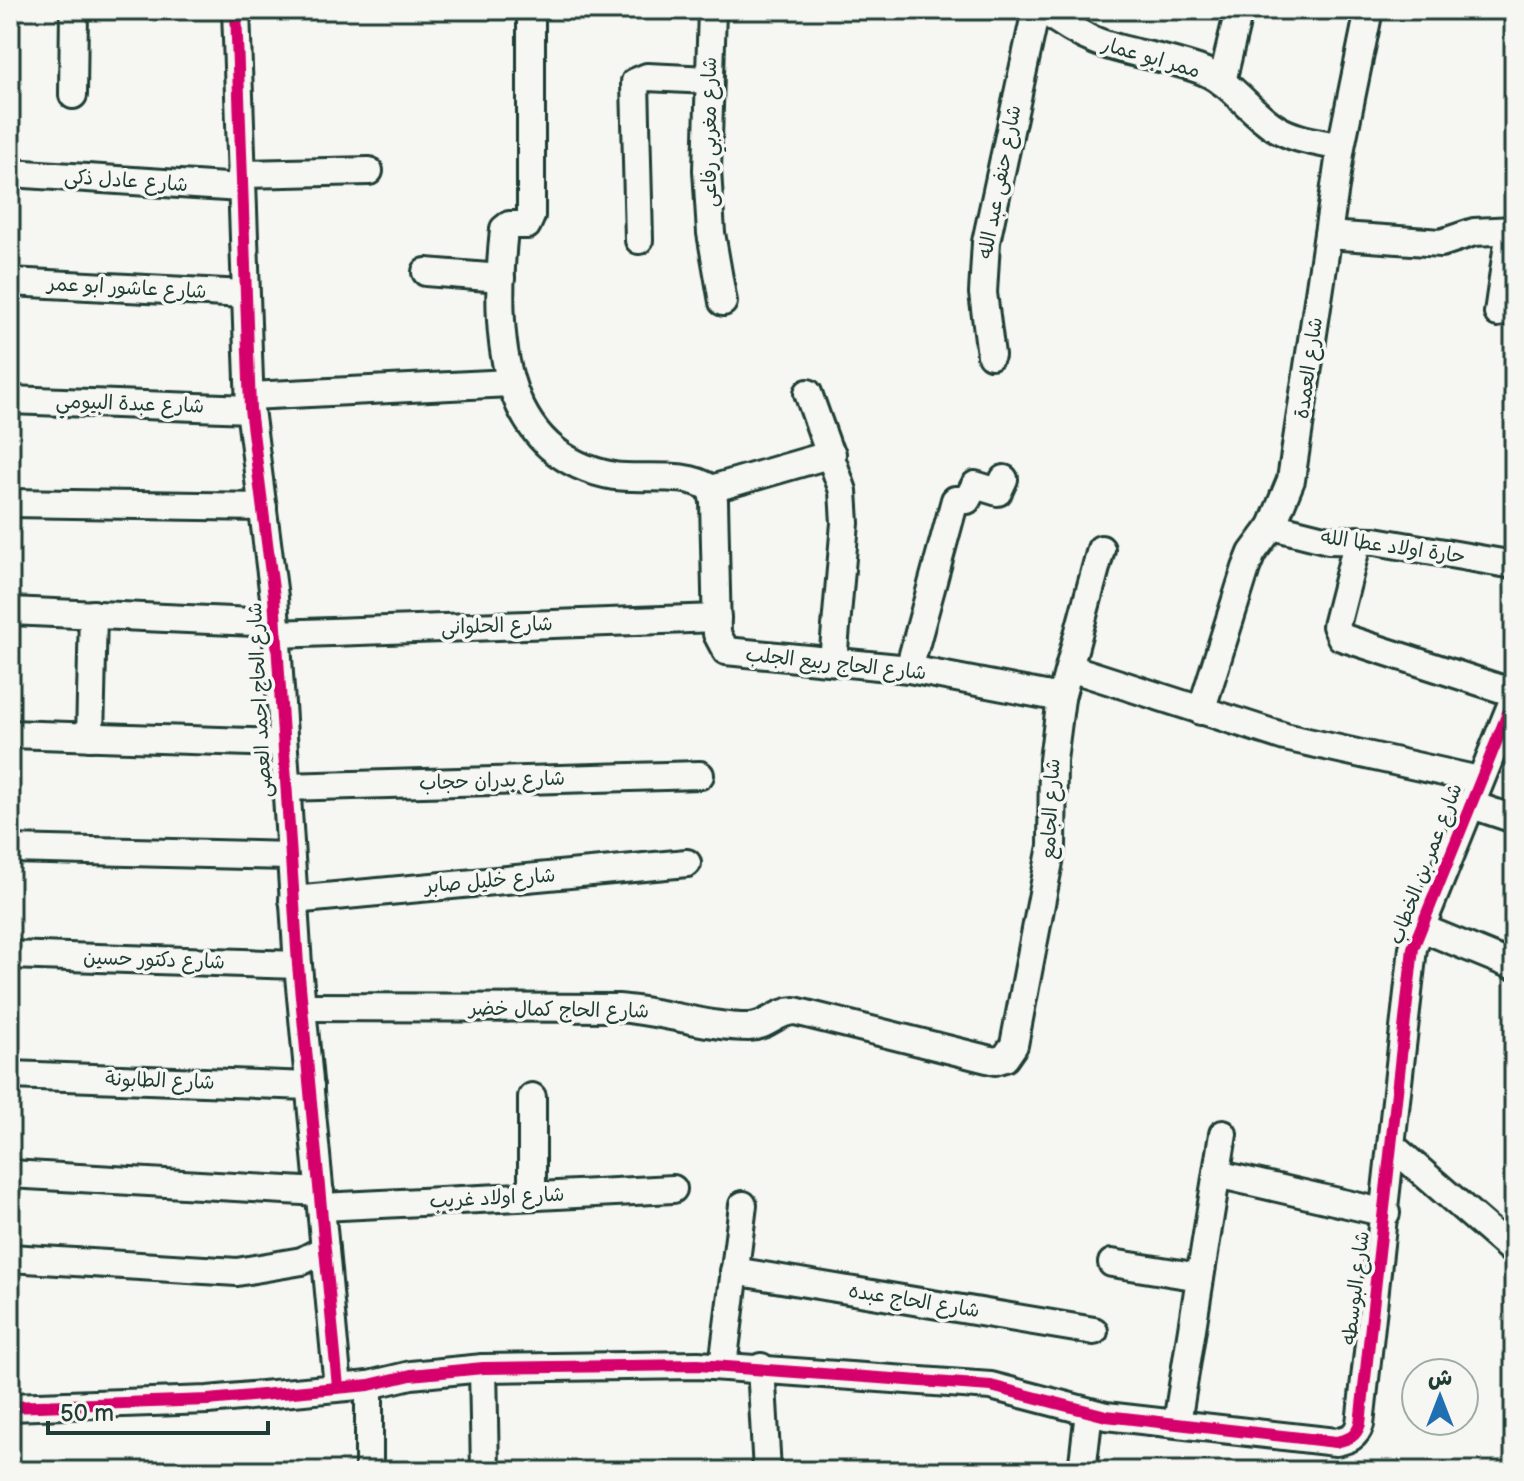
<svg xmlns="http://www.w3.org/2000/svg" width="1524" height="1481" font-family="'Balsamiq Sans','Playpen Sans Arabic',sans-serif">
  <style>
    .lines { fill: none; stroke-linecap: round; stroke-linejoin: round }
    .minor-casing { stroke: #1f3d34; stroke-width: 32 }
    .minor { stroke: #f6f6f2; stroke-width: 26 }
    .cycleway-casing { stroke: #f6f6f2; stroke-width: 17 }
    .cycleway { stroke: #d6006c; stroke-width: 12 }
    .labels { text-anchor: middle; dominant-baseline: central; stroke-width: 7; stroke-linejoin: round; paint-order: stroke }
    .street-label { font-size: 20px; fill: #1f3d34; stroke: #f6f6f2 }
  </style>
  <rect width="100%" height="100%" fill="#f6f6f2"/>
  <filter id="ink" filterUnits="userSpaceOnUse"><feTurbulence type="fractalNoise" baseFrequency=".0125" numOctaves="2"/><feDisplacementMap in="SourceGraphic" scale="16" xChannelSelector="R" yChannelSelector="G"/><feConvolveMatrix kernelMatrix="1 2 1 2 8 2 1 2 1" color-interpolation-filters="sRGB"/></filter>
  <g filter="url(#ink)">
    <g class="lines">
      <g class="minor-casing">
        <g id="minor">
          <path d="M 236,10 L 250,409 L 274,597 L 298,965 L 338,1387"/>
          <path d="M 531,10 L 531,216 L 527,225 L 509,225 L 504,229 C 494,325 495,455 614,476 C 642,480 688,471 711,489 L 714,501 L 717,634 L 726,651 L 909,669 L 1061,698"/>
          <path d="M 712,10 L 707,170 L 711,233 L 723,302"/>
          <path d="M 1044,10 C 1102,56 1134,47 1198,69 C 1231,80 1248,111 1276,128 C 1295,140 1319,142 1341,147"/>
          <path d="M 1222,82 L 1239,10"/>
          <path d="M 73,95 L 74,10"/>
          <path d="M 10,173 L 241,188"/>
          <path d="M 241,174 L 369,171"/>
          <path d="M 1328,235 L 1441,243 L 1474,232 L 1514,230"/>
          <path d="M 639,240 L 635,82 L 647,77 L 709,80"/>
          <path d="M 426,272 L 501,278"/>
          <path d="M 10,282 L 245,294"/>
          <path d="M 1498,313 L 1510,230"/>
          <path d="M 991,355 L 983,293 L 986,242 L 1036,10"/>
          <path d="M 808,393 L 843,491 L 845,523 L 833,661"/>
          <path d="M 250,396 L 510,383"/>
          <path d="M 10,400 L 250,409"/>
          <path d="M 711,489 L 832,454"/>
          <path d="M 10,503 L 263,507"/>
          <path d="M 1272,526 L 1328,540 L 1375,541 L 1514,565"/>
          <path d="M 1358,540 L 1336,626 L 1341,637 L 1514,693"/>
          <path d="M 10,611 L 276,623"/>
          <path d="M 276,634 L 717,618"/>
          <path d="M 1070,668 L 1285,737 L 1479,780"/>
          <path d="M 909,669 L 955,500 L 967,500 L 975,485 L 998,492 L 1004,479"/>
          <path d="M 1201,711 L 1246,568 L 1252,553 L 1272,526 L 1291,480 L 1341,147 L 1369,10"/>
          <path d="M 10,734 L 281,743"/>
          <path d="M 90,737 L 93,614"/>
          <path d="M 284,787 L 700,775"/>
          <path d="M 1469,804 L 1514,819"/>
          <path d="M 10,849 L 290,856"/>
          <path d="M 293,900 L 687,863"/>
          <path d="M 1419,927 L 1514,966"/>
          <path d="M 10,955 L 298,965"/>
          <path d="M 303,1007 L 618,1008 C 662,1011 706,1027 749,1027 C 767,1027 777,1011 795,1011 L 995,1061 L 1005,1058 L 1014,1045 L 1052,846 L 1053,760 L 1061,698 L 1101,549"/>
          <path d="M 10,1075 L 310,1086"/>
          <path d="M 532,1097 L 532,1196"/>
          <path d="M 1392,1146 L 1514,1252"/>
          <path d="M 10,1174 L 320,1192"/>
          <path d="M 1217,1174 L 1386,1213"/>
          <path d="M 322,1207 L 673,1189"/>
          <path d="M 10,1258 L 237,1272 L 302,1261 L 325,1249"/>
          <path d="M 1112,1263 L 1200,1277"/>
          <path d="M 734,1271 L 1094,1331"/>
          <path d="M 723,1366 L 743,1205"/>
          <path d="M 761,1367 L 767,1471"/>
          <path d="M 483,1368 L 485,1471"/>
          <path d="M 10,1407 L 208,1400 L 369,1385 L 411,1375 L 483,1368 L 698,1365 L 991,1386 L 1106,1416 L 1336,1442 C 1349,1439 1356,1437 1360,1424 L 1413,948 L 1514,698"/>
          <path d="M 1177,1423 L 1223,1134"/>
          <path d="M 369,1471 L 369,1385"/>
          <path d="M 1082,1471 L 1089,1412"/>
        </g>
      </g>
      <use href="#minor" class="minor"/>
      <g class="cycleway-casing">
        <g id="cycleway">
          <path d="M 236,10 L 250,409 L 274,597 L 298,965 L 338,1387"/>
          <path d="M 10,1407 L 208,1400 L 369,1385 L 411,1375 L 483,1368 L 698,1365 L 991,1386 L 1106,1416 L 1336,1442 C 1349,1439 1356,1437 1360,1424 L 1413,948 L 1514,698"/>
        </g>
      </g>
      <use href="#cycleway" class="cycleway"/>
    </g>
  </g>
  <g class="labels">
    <g class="street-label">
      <text transform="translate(1151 58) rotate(16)">ممر ابو عمار</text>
      <text transform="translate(710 132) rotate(-90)">شارع مغربي رفاعى</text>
      <text transform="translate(126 181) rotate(4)">شارع عادل ذكى</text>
      <text transform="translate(1000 182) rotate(-79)">شارع حنفى عبد الله</text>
      <text transform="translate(127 288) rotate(3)">شارع عاشور ابو عمر</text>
      <text transform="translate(1309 368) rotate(-82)">شارع العمدة</text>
      <text transform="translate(130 404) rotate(2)">شارع عبدة البيومي</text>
      <text transform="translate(1393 547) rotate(8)">حارة اولاد عطا الله</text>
      <text transform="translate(497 626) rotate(-2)">شارع الحلوانى</text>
      <text transform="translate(836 664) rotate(6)">شارع الحاج ربيع الجلب</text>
      <text transform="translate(260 700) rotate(-93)">شارع الحاج احمد العصى</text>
      <text transform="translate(492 781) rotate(-2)">شارع بدران حجاب</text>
      <text transform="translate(1051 809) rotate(-87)">شارع الجامع</text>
      <text transform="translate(1426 864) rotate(-69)">شارع عمر بن الخطاب</text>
      <text transform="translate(490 881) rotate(-5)">شارع خليل صابر</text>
      <text transform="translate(154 960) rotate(2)">شارع دكتور حسين</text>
      <text transform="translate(559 1010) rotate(1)">شارع الحاج كمال خضر</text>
      <text transform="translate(160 1081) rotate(2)">شارع الطابونة</text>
      <text transform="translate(497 1198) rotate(-3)">شارع اولاد غريب</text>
      <text transform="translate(1356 1288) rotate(-83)">شارع البوسطه</text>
      <text transform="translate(914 1301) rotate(9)">شارع الحاج عبده</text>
    </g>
  </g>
  <rect width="1524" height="1481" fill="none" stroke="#f6f6f2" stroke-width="40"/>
  <rect x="20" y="20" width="1484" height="1441" fill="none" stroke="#1f3d34" stroke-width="3" filter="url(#ink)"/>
  <g transform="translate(1440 1397)"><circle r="38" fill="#f6f6f2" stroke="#a0aca6" stroke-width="2"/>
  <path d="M0-6L14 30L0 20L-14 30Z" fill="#1f6fb2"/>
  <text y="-12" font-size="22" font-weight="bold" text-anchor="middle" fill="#1f3d34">ش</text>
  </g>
  <path d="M48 1421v12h220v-12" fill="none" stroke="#1f3d34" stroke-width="4"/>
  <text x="60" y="1421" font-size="24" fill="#1f3d34" stroke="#f6f6f2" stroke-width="6" paint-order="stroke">50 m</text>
</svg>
